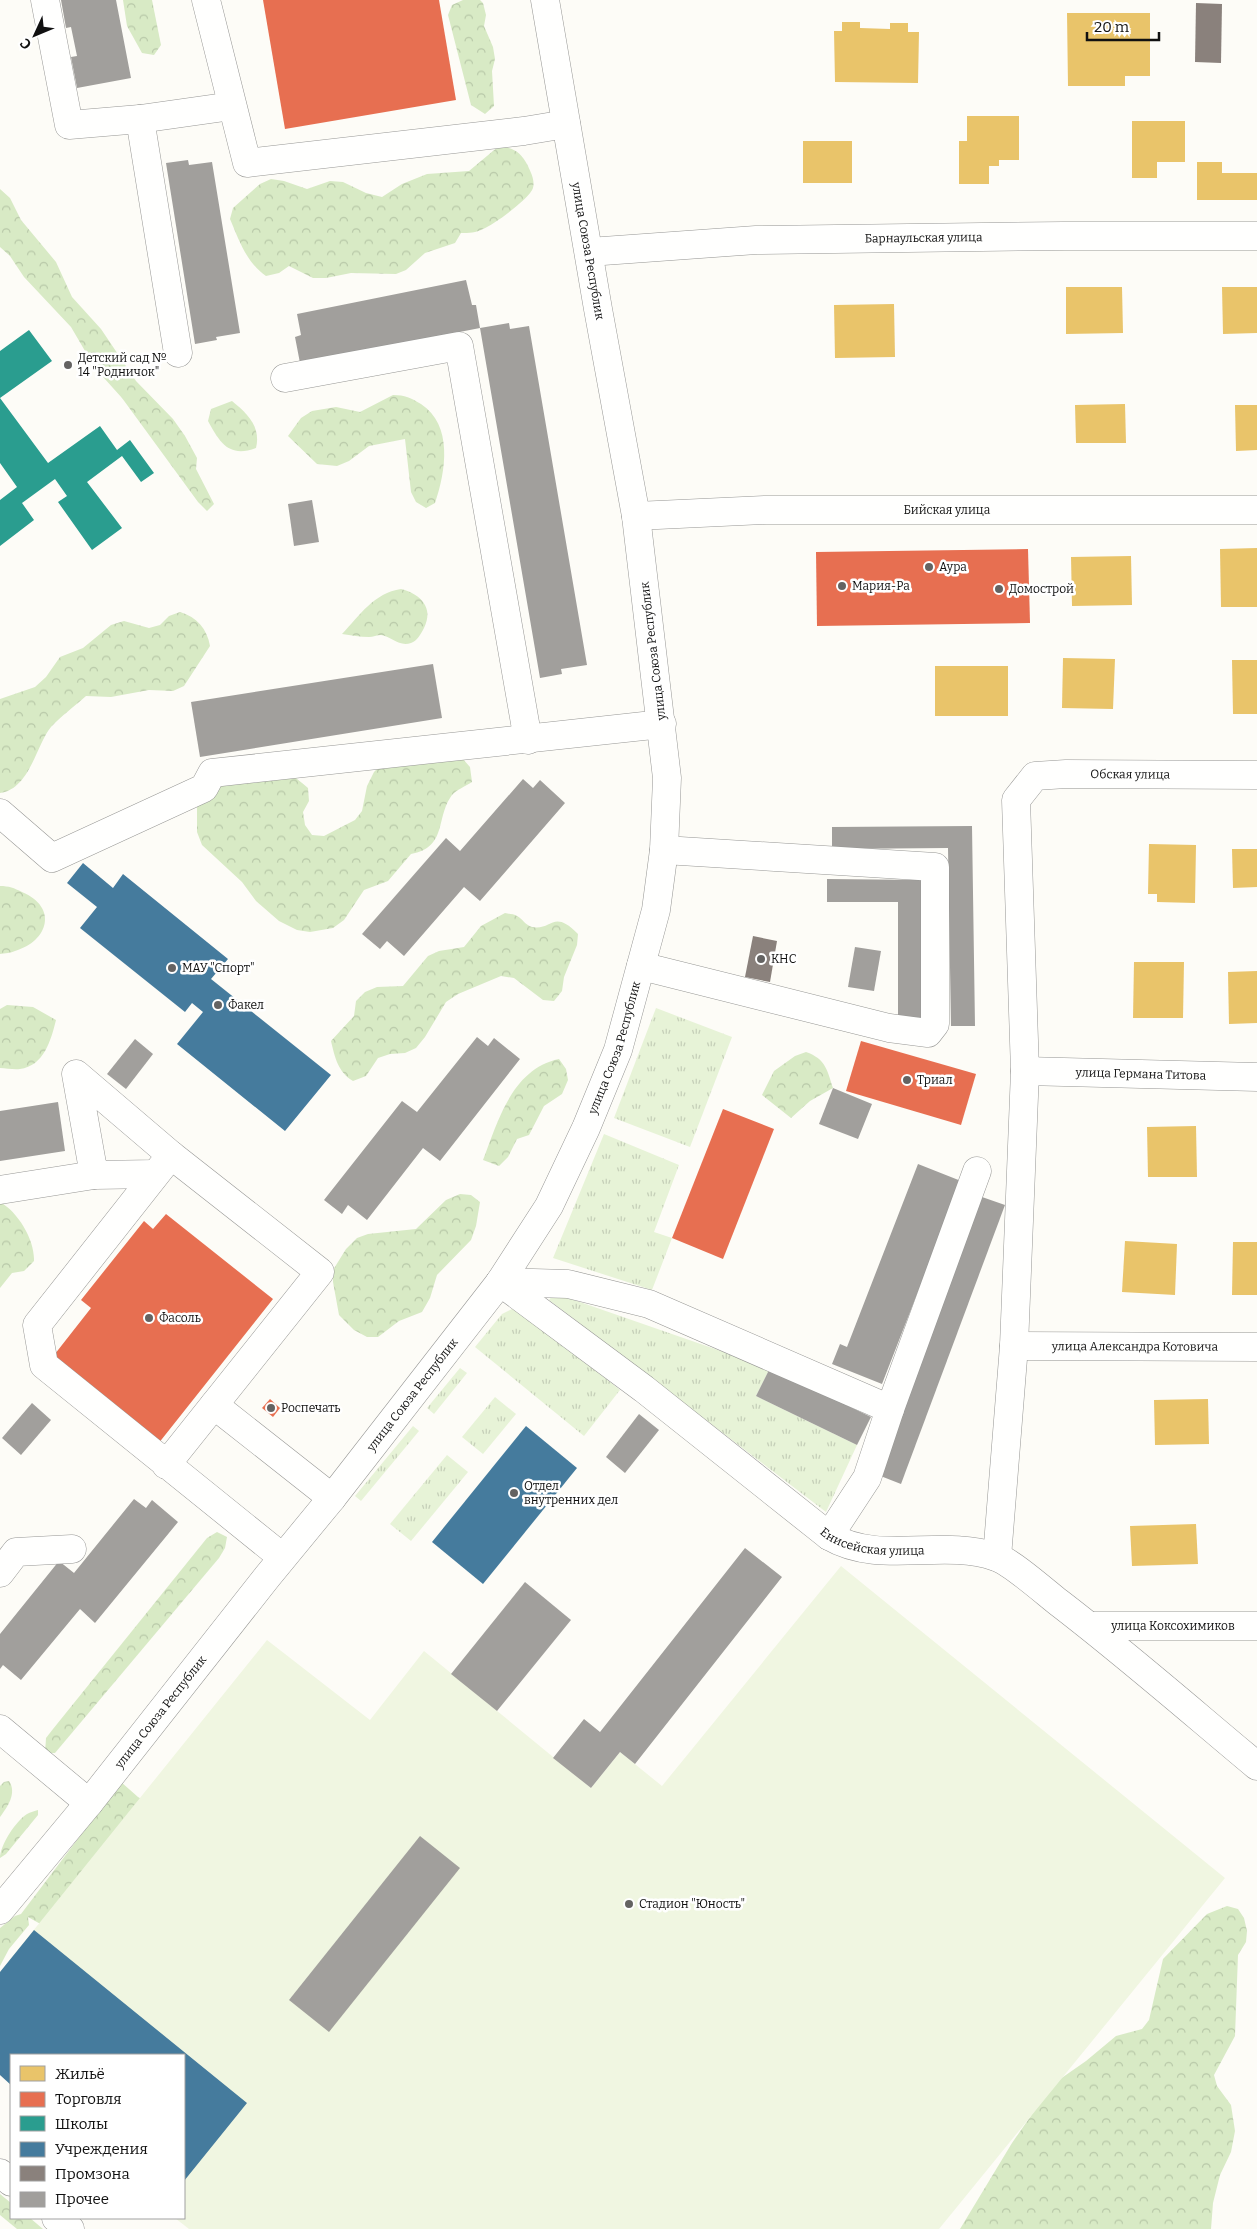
<svg xmlns="http://www.w3.org/2000/svg" width="1257" height="2229" font-family="Bitter,serif">
  <style>
    .grass { fill: url(#grass-tufts) }
    .forest { fill: url(#forest-crowns) }
    .pitch { fill: #f0f6e1 }
    .homes { fill: #e9c46a }
    .shops { fill: #e76f51 }
    .schools { fill: #2a9d8f }
    .public { fill: #457b9d }
    .industry { fill: #8a817c }
    .building { fill: #a19f9c }
    .lines { fill: none; stroke-linecap: round; stroke-linejoin: round }
    .minor-casing { stroke: #979795; stroke-width: 29 }
    .minor { stroke: #fffffe; stroke-width: 28 }
    .poi-dot { fill: #646362; stroke: #fff; stroke-width: 2 }
    .labels { text-anchor: middle; dominant-baseline: central; stroke-width: 5; stroke-linejoin: round; paint-order: stroke }
    .street-label { font-size: 12px; fill: #111; stroke: #fff }
    .poi-label { font-size: 12px; fill: #111; stroke: #fff; text-anchor: start }
  </style>
  <defs>
    <pattern id="grass-tufts" width="24" height="20" patternUnits="userSpaceOnUse" patternTransform="scale(1.25)"><rect width="24" height="20" fill="#e7f3d7"/><path d="M3 7l-1-3M5 7V3M7 7l1-3M15 17l-1-3M17 17v-4M19 17l1-3" fill="none" stroke="#c5cfb8"/></pattern>
    <pattern id="forest-crowns" width="20" height="18" patternUnits="userSpaceOnUse" patternTransform="scale(1.25)"><rect width="20" height="18" fill="#d8eac5"/><path d="M2 6a3 3 0 1 1 6 0M12 15a3 3 0 1 1 6 0" fill="none" stroke="#b8c8a8"/></pattern>
  </defs>
  <rect width="100%" height="100%" fill="#fdfcf7"/>
  <g class="grass">
    <path d="M 656,1008 L 732,1037 L 690,1147 L 614,1118 Z"/>
    <path d="M 604,1134 L 679,1165 L 654,1232 L 672,1238 L 652,1290 L 553,1258 Z"/>
    <path d="M 554,1293 L 770,1368 L 756,1396 L 857,1445 L 826,1512 L 549,1300 Z"/>
    <path d="M 512,1309 L 523,1311 L 620,1390 L 584,1436 L 475,1347 L 502,1314 Z"/>
    <path d="M 460,1368 L 467,1373 L 434,1414 L 427,1408 Z"/>
    <path d="M 495,1397 L 516,1414 L 483,1454 L 462,1437 Z"/>
    <path d="M 413,1426 L 419,1431 L 361,1501 L 355,1496 Z"/>
    <path d="M 447,1455 L 468,1472 L 411,1541 L 390,1524 Z"/>
  </g>
  <g class="forest">
    <path d="M 123,0 L 152,0 L 161,45 L 154,55 L 142,53 L 127,26 Z"/>
    <path d="M 463,0 L 480,0 L 483,3 L 486,15 L 484,26 L 493,47 L 495,59 L 492,71 L 494,106 L 485,114 L 471,105 L 448,15 L 452,5 Z"/>
    <path d="M 499,146 C 514,148 521,152 528,166 C 531,173 535,180 533,188 C 530,198 494,225 483,229 C 476,233 469,233 461,233 L 455,243 L 425,253 L 406,270 L 396,274 L 351,273 L 326,278 L 313,278 L 289,266 L 279,273 L 266,276 C 246,262 239,240 230,219 L 233,208 L 260,184 L 271,179 L 284,181 L 307,189 L 330,181 L 343,182 L 366,193 L 382,197 L 402,184 L 427,174 L 469,171 Z"/>
    <path d="M 0,189 L 10,198 L 21,220 L 56,262 L 72,297 L 101,329 L 136,381 L 173,419 L 185,436 L 197,458 L 196,469 L 214,504 L 207,511 L 198,502 L 122,398 L 95,368 L 71,327 L 24,277 L 10,256 L 0,247 Z"/>
    <path d="M 393,395 C 405,395 411,398 421,404 C 453,425 446,471 435,503 L 426,508 L 416,502 L 411,492 L 405,439 L 369,446 L 349,461 L 337,466 L 317,464 L 288,436 L 301,418 L 312,411 L 336,407 L 360,412 Z"/>
    <path d="M 232,401 C 248,414 261,427 256,448 C 229,458 220,443 208,421 L 211,409 Z"/>
    <path d="M 401,589 C 421,594 434,608 424,628 C 421,634 417,641 411,643 C 399,647 392,637 381,635 C 377,635 373,637 369,637 C 360,637 351,635 342,634 C 360,615 374,593 401,589 Z"/>
    <path d="M 180,612 C 197,617 207,629 210,646 L 184,686 L 173,691 L 149,690 L 111,697 L 86,696 C 75,706 61,716 51,727 C 36,745 30,789 0,793 L 0,699 L 35,687 L 46,677 L 60,657 L 83,648 L 111,625 L 124,621 L 149,628 L 160,625 L 169,616 Z"/>
    <path d="M 462,758 L 470,767 L 472,782 C 466,786 456,790 452,795 C 435,818 448,847 411,854 L 388,881 L 364,890 L 344,920 L 333,928 L 310,932 L 297,930 L 279,921 L 256,901 L 242,882 L 202,845 L 197,832 L 197,803 L 224,773 L 256,783 C 284,767 283,767 308,788 L 309,801 L 303,812 L 305,825 L 312,835 L 324,836 L 355,820 L 362,811 L 367,786 L 374,772 L 382,764 Z"/>
    <path d="M 0,886 C 9,886 14,888 22,892 C 58,907 49,941 15,951 C 11,953 5,953 0,954 Z"/>
    <path d="M 505,913 C 509,914 514,914 517,916 C 523,919 525,925 532,927 C 552,931 553,908 578,934 L 577,945 L 564,977 L 562,991 L 554,1001 L 543,1000 L 514,978 L 501,976 L 458,994 L 446,1002 L 425,1037 L 416,1048 L 405,1053 L 390,1054 L 378,1058 L 366,1076 L 353,1081 C 338,1072 335,1058 331,1041 L 354,1016 L 356,1001 L 365,992 L 377,987 L 403,986 L 428,956 L 439,951 L 464,947 L 481,926 Z"/>
    <path d="M 7,1005 L 33,1007 L 56,1020 C 51,1040 44,1066 20,1069 C 14,1070 6,1068 0,1068 L 0,1009 Z"/>
    <path d="M 806,1052 C 826,1059 827,1070 833,1088 L 810,1101 L 791,1118 L 762,1095 L 774,1071 L 795,1056 Z"/>
    <path d="M 559,1059 L 566,1069 L 568,1080 L 562,1094 L 544,1106 L 529,1135 L 517,1139 L 508,1157 L 499,1166 L 483,1160 C 498,1121 512,1069 559,1059 Z"/>
    <path d="M 460,1194 L 471,1195 L 480,1202 L 476,1226 L 471,1240 L 437,1275 L 430,1298 L 422,1312 L 399,1321 L 378,1337 L 367,1337 L 354,1330 L 339,1315 L 333,1282 L 333,1270 L 346,1249 L 357,1238 L 368,1234 L 416,1229 L 446,1200 Z"/>
    <path d="M 0,1202 C 18,1212 35,1240 34,1261 L 24,1271 L 12,1273 L 0,1288 Z"/>
    <path d="M 217,1532 L 227,1537 L 225,1548 L 219,1558 L 55,1753 L 45,1753 L 46,1738 L 53,1729 L 207,1538 Z"/>
    <path d="M 9,1781 C 17,1793 8,1806 0,1817 L 0,1786 L 4,1782 Z"/>
    <path d="M 121,1782 L 138,1797 L 159,1809 L 44,1926 L 28,1917 L 29,1925 L 9,1949 L 0,1966 L 0,1928 L 15,1916 L 21,1914 Z"/>
    <path d="M 38,1810 L 38,1815 L 6,1854 L 0,1858 C 0,1845 16,1821 27,1814 C 30,1812 35,1811 38,1810 Z"/>
    <path d="M 1227,1906 L 1238,1909 L 1244,1918 L 1247,1931 L 1246,1942 L 1238,1955 L 1235,2036 L 1214,2075 L 1217,2086 L 1231,2105 L 1235,2131 L 1231,2152 L 1220,2175 L 1213,2203 L 1211,2229 L 960,2229 L 1012,2143 L 1053,2084 L 1086,2061 L 1116,2036 L 1142,2029 L 1149,2020 L 1163,1959 L 1207,1914 Z"/>
    <path d="M 0,2194 L 11,2203 L 11,2218 L 30,2218 L 43,2229 L 17,2229 L 0,2215 Z"/>
  </g>
  <path class="pitch" d="M 841,1566 L 1225,1878 L 939,2229 L 189,2229 L 175,2218 L 184,2218 L 184,2055 L 11,2055 L 11,2085 L 0,2075 L 0,1972 L 267,1640 L 370,1720 L 424,1651 L 591,1788 L 620,1752 L 662,1786 Z"/>
  <g class="homes">
    <path d="M 1067,13 L 1150,13 L 1150,76 L 1125,76 L 1125,86 L 1068,86 Z"/>
    <path d="M 842,22 L 860,22 L 860,28 L 890,29 L 890,23 L 908,23 L 908,32 L 919,32 L 918,83 L 835,82 L 834,31 L 842,31 Z"/>
    <path d="M 967,116 L 1019,116 L 1019,160 L 999,160 L 999,166 L 989,166 L 989,184 L 959,184 L 959,141 L 967,141 Z"/>
    <path d="M 1132,121 L 1185,121 L 1185,162 L 1157,162 L 1157,178 L 1132,178 Z"/>
    <rect x="803" y="141" width="49" height="42"/>
    <path d="M 1197,162 L 1222,162 L 1222,173 L 1257,173 L 1257,200 L 1197,200 Z"/>
    <path d="M 1066,287 L 1122,287 L 1123,333 L 1066,334 Z"/>
    <path d="M 1222,287 L 1257,287 L 1257,333 L 1223,334 Z"/>
    <path d="M 894,304 L 895,357 L 835,358 L 834,305 Z"/>
    <path d="M 1125,404 L 1126,443 L 1076,443 L 1075,405 Z"/>
    <path d="M 1235,405 L 1257,405 L 1257,450 L 1236,451 Z"/>
    <path d="M 1257,548 L 1257,607 L 1221,607 L 1220,549 Z"/>
    <path d="M 1131,556 L 1132,605 L 1072,606 L 1071,557 Z"/>
    <path d="M 1063,658 L 1115,659 L 1113,709 L 1062,708 Z"/>
    <path d="M 1232,660 L 1257,660 L 1257,714 L 1233,714 Z"/>
    <rect x="935" y="666" width="73" height="50"/>
    <path d="M 1149,844 L 1196,845 L 1195,903 L 1157,902 L 1157,894 L 1148,894 Z"/>
    <path d="M 1232,849 L 1257,849 L 1257,887 L 1233,888 Z"/>
    <path d="M 1134,962 L 1184,962 L 1183,1018 L 1133,1018 Z"/>
    <path d="M 1257,971 L 1257,1023 L 1229,1024 L 1228,972 Z"/>
    <path d="M 1196,1126 L 1197,1177 L 1148,1177 L 1147,1127 Z"/>
    <path d="M 1125,1241 L 1177,1244 L 1175,1295 L 1122,1292 Z"/>
    <path d="M 1233,1242 L 1257,1242 L 1257,1295 L 1232,1295 Z"/>
    <path d="M 1208,1399 L 1209,1444 L 1155,1445 L 1154,1400 Z"/>
    <path d="M 1196,1524 L 1198,1564 L 1132,1566 L 1130,1526 Z"/>
  </g>
  <g class="shops">
    <path d="M 263,0 L 439,0 L 456,100 L 285,129 Z"/>
    <path d="M 1028,549 L 1030,623 L 817,626 L 816,552 Z"/>
    <path d="M 861,1041 L 976,1074 L 961,1125 L 846,1091 Z"/>
    <path d="M 723,1109 L 774,1129 L 723,1259 L 672,1238 Z"/>
    <path d="M 166,1214 L 273,1299 L 158,1444 L 51,1359 L 91,1308 L 81,1300 L 144,1221 L 153,1229 Z"/>
    <path d="M 270,1399 L 280,1408 L 273,1417 L 262,1408 Z"/>
  </g>
  <path class="schools" d="M 29,330 L 52,361 L 0,398 L 48,463 L 100,426 L 117,450 L 130,440 L 154,473 L 141,482 L 122,456 L 87,482 L 122,528 L 92,550 L 58,502 L 67,496 L 55,479 L 22,503 L 34,520 L 0,546 L 0,500 L 17,487 L 0,463 L 0,351 Z"/>
  <g class="public">
    <path d="M 83,863 L 113,888 L 123,874 L 228,959 L 211,979 L 331,1075 L 285,1131 L 177,1044 L 203,1012 L 192,1003 L 185,1012 L 80,928 L 97,907 L 67,883 Z"/>
    <path d="M 526,1426 L 577,1468 L 483,1584 L 432,1542 Z"/>
    <path d="M 34,1930 L 247,2103 L 184,2181 L 184,2055 L 11,2055 L 11,2085 L 0,2075 L 0,1972 Z"/>
  </g>
  <g class="industry">
    <path d="M 1196,3 L 1222,4 L 1221,63 L 1195,62 Z"/>
    <path d="M 753,936 L 777,941 L 770,982 L 745,977 Z"/>
  </g>
  <g class="building">
    <path d="M 61,0 L 116,0 L 131,78 L 77,88 L 71,57 L 77,56 L 71,27 L 66,28 Z"/>
    <path d="M 188,160 L 189,165 L 212,162 L 240,333 L 216,337 L 217,340 L 195,344 L 166,163 Z"/>
    <path d="M 466,280 L 472,305 L 476,305 L 480,328 L 300,363 L 295,337 L 301,335 L 297,314 Z"/>
    <path d="M 509,323 L 510,329 L 529,326 L 587,665 L 561,669 L 562,674 L 540,678 L 480,328 Z"/>
    <path d="M 312,500 L 319,542 L 294,546 L 288,504 Z"/>
    <path d="M 433,664 L 442,718 L 200,757 L 191,702 Z"/>
    <path d="M 523,779 L 533,788 L 540,780 L 565,803 L 480,901 L 464,887 L 404,956 L 387,941 L 380,949 L 362,934 L 446,838 L 460,851 Z"/>
    <path d="M 972,826 L 975,1026 L 951,1026 L 948,848 L 832,849 L 832,827 Z"/>
    <path d="M 827,879 L 922,880 L 922,1018 L 898,1018 L 898,902 L 827,902 Z"/>
    <path d="M 855,947 L 881,951 L 874,991 L 848,987 Z"/>
    <path d="M 477,1037 L 488,1046 L 494,1038 L 520,1059 L 440,1161 L 423,1148 L 367,1220 L 348,1205 L 342,1214 L 324,1200 L 402,1101 L 417,1112 Z"/>
    <path d="M 135,1039 L 153,1054 L 126,1089 L 107,1074 Z"/>
    <path d="M 833,1088 L 872,1104 L 858,1139 L 819,1124 Z"/>
    <path d="M 58,1102 L 65,1151 L 0,1161 L 0,1111 Z"/>
    <path d="M 918,1164 L 961,1181 L 882,1384 L 832,1364 L 840,1344 L 847,1347 Z"/>
    <path d="M 982,1197 L 1005,1205 L 901,1484 L 878,1475 Z"/>
    <path d="M 770,1368 L 871,1417 L 857,1445 L 756,1396 Z"/>
    <path d="M 32,1403 L 51,1420 L 21,1455 L 2,1438 Z"/>
    <path d="M 639,1414 L 659,1430 L 625,1473 L 606,1457 Z"/>
    <path d="M 134,1499 L 146,1508 L 152,1500 L 178,1522 L 95,1623 L 80,1609 L 21,1680 L 3,1665 L 0,1669 L 0,1634 L 59,1561 L 74,1573 Z"/>
    <path d="M 745,1548 L 782,1577 L 635,1764 L 620,1752 L 591,1788 L 553,1758 L 584,1719 L 600,1732 Z"/>
    <path d="M 525,1582 L 571,1620 L 497,1711 L 451,1674 Z"/>
    <path d="M 420,1836 L 460,1868 L 329,2032 L 289,2000 Z"/>
  </g>
  <g class="lines">
    <g class="minor-casing">
      <g id="minor">
        <path d="M 45,0 L 69,125 L 140,119 L 232,106"/>
        <path d="M 206,0 L 247,163 L 524,131 L 566,124"/>
        <path d="M 140,119 L 178,353"/>
        <path id="s1" d="M 589,252 L 756,240 L 1064,236 L 1257,236"/>
        <path d="M 285,378 L 459,346 L 528,740"/>
        <path id="s2" d="M 636,516 L 765,510 L 1257,510"/>
        <path d="M 0,813 L 52,858 L 204,788 L 212,773 L 662,724"/>
        <path d="M 641,966 L 889,1028 L 928,1033 L 935,1024 L 935,867 L 664,850"/>
        <path id="s3" d="M 1025,1071 L 1257,1077"/>
        <path d="M 155,1174 L 94,1175 L 76,1074 L 171,1155"/>
        <path d="M 0,1190 L 94,1175"/>
        <path id="s4" d="M 500,1282 L 644,1389 L 829,1536 C 880,1566 941,1538 996,1557 C 1010,1561 1044,1591 1058,1602 C 1126,1654 1191,1711 1257,1766"/>
        <path d="M 500,1282 L 568,1284 L 649,1304 L 890,1409 L 977,1171"/>
        <path id="s5" d="M 1014,1346 L 1257,1347"/>
        <path d="M 214,1405 L 332,1498"/>
        <path d="M 166,1465 L 320,1272 L 171,1155 L 37,1325 L 44,1365 L 282,1557"/>
        <path d="M 829,1536 L 867,1478 L 890,1409"/>
        <path id="s6" d="M 997,1557 L 1014,1346 L 1025,1071 L 1016,800 L 1035,776 L 1066,774 L 1257,775"/>
        <path d="M 0,1573 L 16,1552 L 72,1549"/>
        <path id="s7" d="M 1091,1626 L 1257,1626"/>
        <path d="M 0,1729 L 89,1803"/>
        <path id="s8" d="M 0,1910 L 89,1803 L 267,1577 L 332,1498 L 500,1282 L 549,1206 L 586,1128 L 618,1050 L 656,910 L 664,850 L 667,778 L 636,516 L 598,309 L 545,0"/>
        <path d="M 0,2173 L 11,2182"/>
        <path d="M 56,2218 L 70,2229"/>
      </g>
    </g>
    <use href="#minor" class="minor"/>
  </g>
  <g class="poi-dot">
    <circle cx="68" cy="365" r="5"/>
    <circle cx="929" cy="567" r="5"/>
    <circle cx="842" cy="586" r="5"/>
    <circle cx="999" cy="589" r="5"/>
    <circle cx="761" cy="959" r="5"/>
    <circle cx="172" cy="968" r="5"/>
    <circle cx="218" cy="1005" r="5"/>
    <circle cx="907" cy="1080" r="5"/>
    <circle cx="149" cy="1318" r="5"/>
    <circle cx="271" cy="1408" r="5"/>
    <circle cx="514" cy="1493" r="5"/>
    <circle cx="629" cy="1904" r="5"/>
  </g>
  <g class="labels">
    <g class="street-label">
      <text stroke="none"><textPath href="#s1" startOffset="335">Барнаульская улица</textPath></text>
      <text transform="translate(588 251) rotate(80)">улица Союза Республик</text>
      <text stroke="none"><textPath href="#s2" startOffset="311">Бийская улица</textPath></text>
      <text transform="translate(653 651) rotate(-97)">улица Союза Республик</text>
      <text stroke="none"><textPath href="#s6" startOffset="884">Обская улица</textPath></text>
      <text stroke="none"><textPath href="#s8" startOffset="1065">улица Союза Республик</textPath></text>
      <text stroke="none"><textPath href="#s3" startOffset="116">улица Германа Титова</textPath></text>
      <text stroke="none"><textPath href="#s5" startOffset="121">улица Александра Котовича</textPath></text>
      <text stroke="none"><textPath href="#s8" startOffset="660">улица Союза Республик</textPath></text>
      <text stroke="none"><textPath href="#s4" startOffset="460">Енисейская улица</textPath></text>
      <text stroke="none"><textPath href="#s7" startOffset="82">улица Коксохимиков</textPath></text>
      <text stroke="none"><textPath href="#s8" startOffset="255">улица Союза Республик</textPath></text>
    </g>
    <g class="poi-label">
      <text x="78" y="358">Детский сад №<tspan x="78" dy="14">14 "Родничок"</tspan></text>
      <text x="939" y="567">Аура</text>
      <text x="852" y="586">Мария-Ра</text>
      <text x="1009" y="589">Домострой</text>
      <text x="771" y="959">КНС</text>
      <text x="182" y="968">МАУ "Спорт"</text>
      <text x="228" y="1005">Факел</text>
      <text x="917" y="1080">Триал</text>
      <text x="159" y="1318">Фасоль</text>
      <text x="281" y="1408">Роспечать</text>
      <text x="524" y="1486">Отдел<tspan x="524" dy="14">внутренних дел</tspan></text>
      <text x="639" y="1904">Стадион "Юность"</text>
    </g>
  </g>
  <rect x="10" y="2054" width="175" height="165" fill="#ffffff" stroke="#a0a0a0"/>
  <rect x="20" y="2066" width="25" height="15" fill="#e9c46a" stroke="#a0a0a0"/>
  <text x="55" y="2079" font-size="15" fill="#111111">Жильё</text>
  <rect x="20" y="2092" width="25" height="15" fill="#e76f51" stroke="#a0a0a0"/>
  <text x="55" y="2104" font-size="15" fill="#111111">Торговля</text>
  <rect x="20" y="2116" width="25" height="15" fill="#2a9d8f" stroke="#a0a0a0"/>
  <text x="55" y="2129" font-size="15" fill="#111111">Школы</text>
  <rect x="20" y="2142" width="25" height="15" fill="#457b9d" stroke="#a0a0a0"/>
  <text x="55" y="2154" font-size="15" fill="#111111">Учреждения</text>
  <rect x="20" y="2166" width="25" height="15" fill="#8a817c" stroke="#a0a0a0"/>
  <text x="55" y="2179" font-size="15" fill="#111111">Промзона</text>
  <rect x="20" y="2192" width="25" height="15" fill="#a19f9c" stroke="#a0a0a0"/>
  <text x="55" y="2204" font-size="15" fill="#111111">Прочее</text>
  <g transform="translate(35 35) rotate(226)" stroke="#ffffff" stroke-width="4" paint-order="stroke">
  <path d="M0-4L9 19L0 12L-9 19Z" fill="#111111"/>
  <text y="-8" font-size="14" font-weight="bold" text-anchor="middle" fill="#111111">С</text>
  </g>
  <path d="M1087 32v8h72v-8" fill="none" stroke="#111111" stroke-width="2.5"/>
  <text x="1094" y="32" font-size="15" fill="#111111" stroke="#ffffff" stroke-width="4" paint-order="stroke">20 m</text>
</svg>
